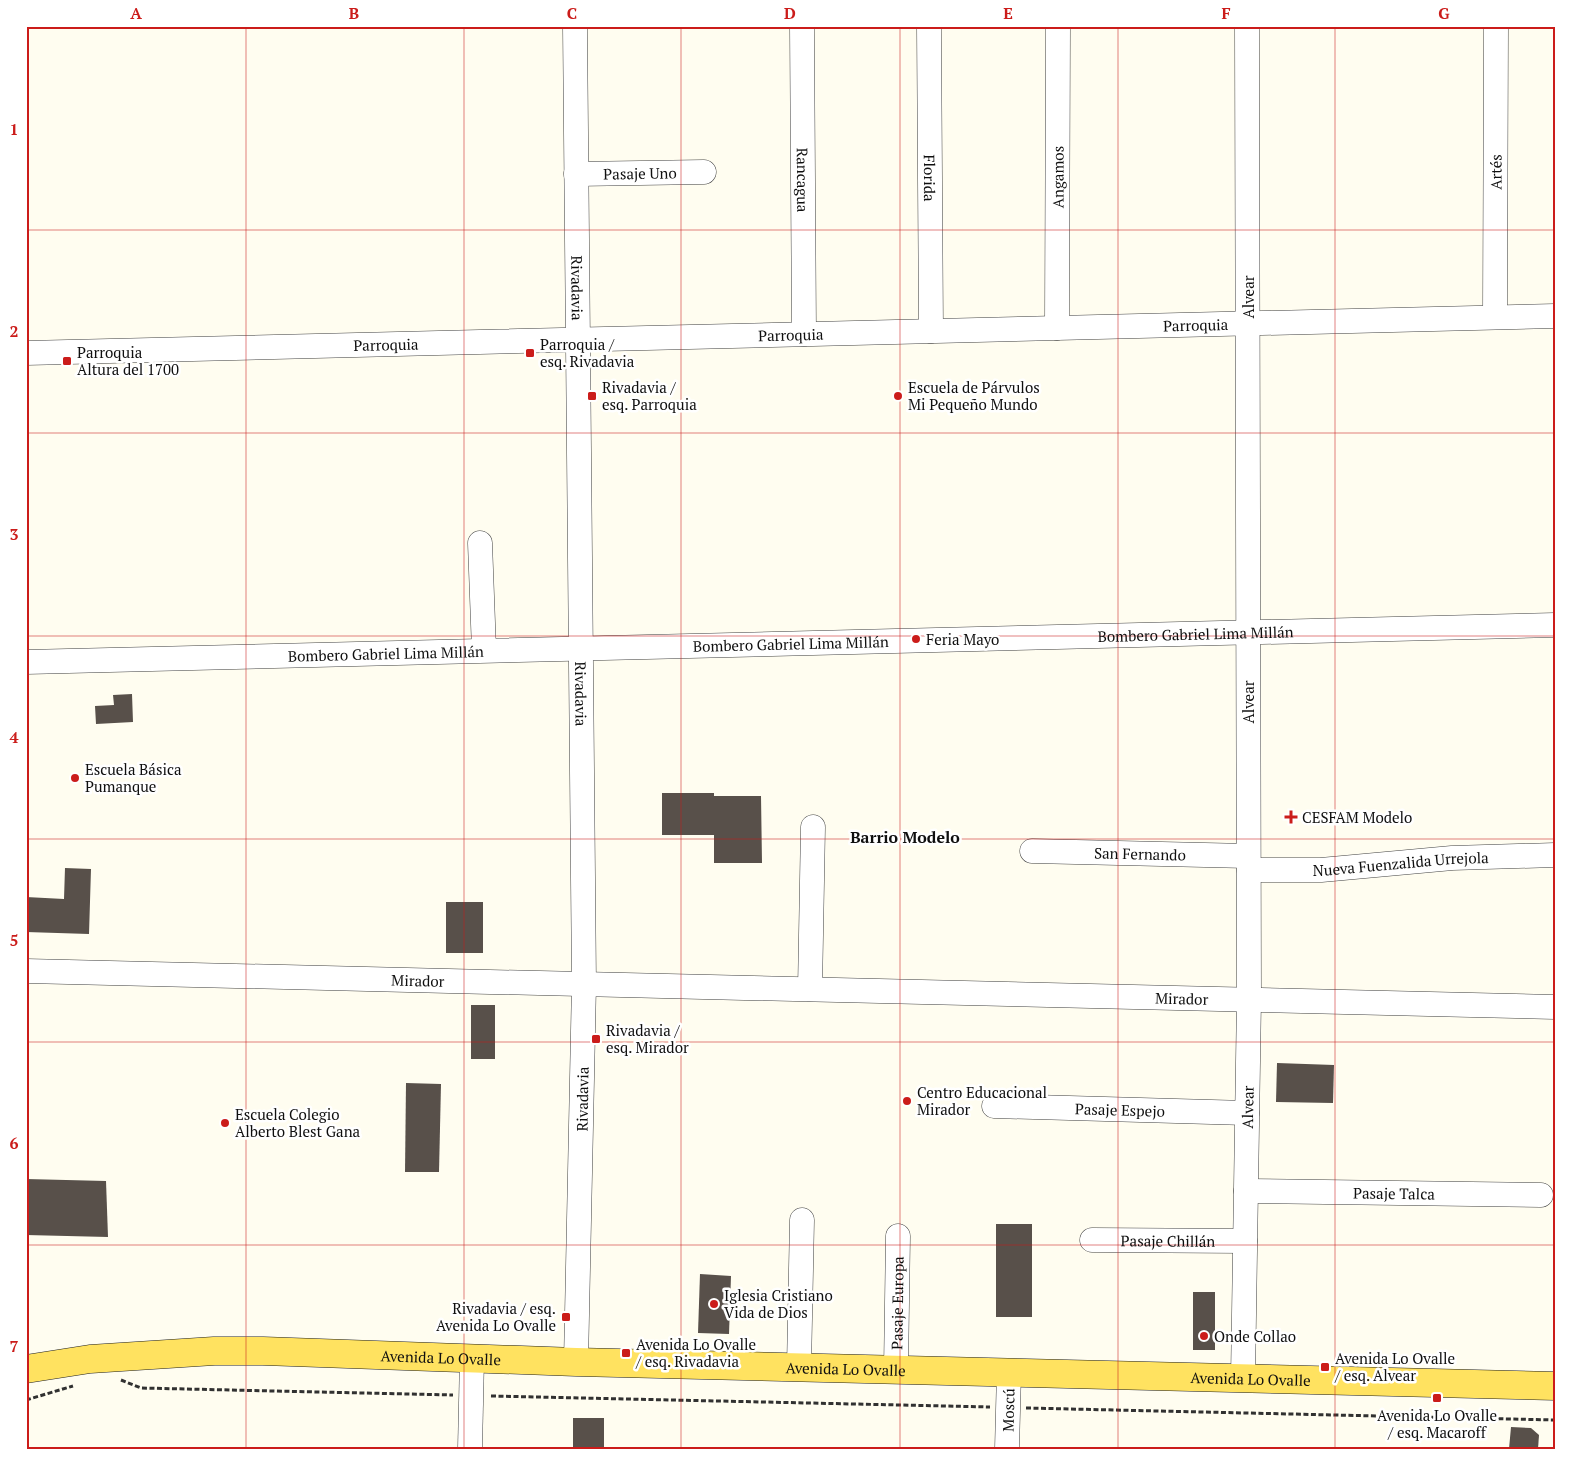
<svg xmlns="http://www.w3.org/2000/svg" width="1581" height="1475" font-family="'PT Serif',serif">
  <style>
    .building { fill: #58504a }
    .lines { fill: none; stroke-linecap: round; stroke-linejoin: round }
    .minor-casing { stroke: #424242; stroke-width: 25 }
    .major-casing { stroke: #202020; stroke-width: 29 }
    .path { stroke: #313131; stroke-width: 3; stroke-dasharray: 5 2.5; stroke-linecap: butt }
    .minor { stroke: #fff; stroke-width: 24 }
    .major { stroke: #ffe260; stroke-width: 28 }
    .grid { fill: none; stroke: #cb1c1a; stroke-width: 1; stroke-opacity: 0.55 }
    .poi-dot { fill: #cb1c1a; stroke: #fff; stroke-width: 2 }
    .labels { text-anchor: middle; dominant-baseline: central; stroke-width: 5; stroke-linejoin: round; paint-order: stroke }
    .street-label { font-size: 15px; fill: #0f0f0f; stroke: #fff }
    .poi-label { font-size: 15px; fill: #0f0f0f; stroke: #fff; text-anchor: start }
    .neighbourhood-label { font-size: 16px; font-weight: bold; fill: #0f0f0f; stroke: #fff }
    .neatline { fill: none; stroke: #cb1c1a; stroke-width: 2 }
    .grid-label { font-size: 16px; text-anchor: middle; font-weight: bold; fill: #cb1c1a }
  </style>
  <rect width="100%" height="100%" fill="#fffdf0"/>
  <g class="building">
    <path d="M 132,694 L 133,722 L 96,724 L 95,706 L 114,705 L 113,695 Z"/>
    <path d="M 662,793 L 714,793 L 714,796 L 761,796 L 762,863 L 714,863 L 714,835 L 662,835 Z"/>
    <path d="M 65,868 L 91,869 L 89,934 L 26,932 L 26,897 L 64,899 Z"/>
    <rect x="446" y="902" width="37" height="51"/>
    <rect x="471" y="1005" width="24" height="54"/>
    <path d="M 1277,1063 L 1334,1065 L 1333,1103 L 1276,1102 Z"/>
    <path d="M 406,1083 L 441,1084 L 439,1172 L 405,1172 Z"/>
    <path d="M 26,1179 L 106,1181 L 108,1237 L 26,1235 Z"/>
    <rect x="996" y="1224" width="36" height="93"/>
    <path d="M 700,1274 L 731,1276 L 729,1334 L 698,1333 Z"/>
    <rect x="1193" y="1292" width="22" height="58"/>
    <rect x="573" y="1418" width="31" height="31"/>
    <path d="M 1511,1427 L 1531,1428 L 1539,1435 L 1538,1449 L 1509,1449 Z"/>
  </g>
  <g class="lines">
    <g class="minor-casing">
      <g id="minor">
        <path id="s1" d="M 575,26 L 584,984 L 576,1362"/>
        <path id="s2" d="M 802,26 L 804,334"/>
        <path id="s3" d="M 929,26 L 931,331"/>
        <path id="s4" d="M 576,174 L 704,172"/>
        <path id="s5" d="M 1495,317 L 1496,26"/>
        <path id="s6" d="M 1057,328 L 1058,26"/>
        <path id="s7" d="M 26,353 L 1555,316"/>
        <path d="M 480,543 L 484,650"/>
        <path id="s8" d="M 26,662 L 1555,625"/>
        <path id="s9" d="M 1032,851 L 1248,856"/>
        <path id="s10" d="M 1249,870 L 1321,870 L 1452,858 L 1555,855"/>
        <path id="s11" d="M 26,971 L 1555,1007"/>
        <path d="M 810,989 L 813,827"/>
        <path id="s12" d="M 994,1106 L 1247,1113"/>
        <path id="s13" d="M 1246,1191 L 1541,1195"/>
        <path id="s14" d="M 1092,1240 L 1245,1241"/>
        <path d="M 799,1367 L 802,1220"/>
        <path id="s15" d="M 896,1369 L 898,1236"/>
        <path id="s16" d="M 1243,1378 L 1249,999 L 1247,26"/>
        <path d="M 470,1449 L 472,1358"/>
        <path id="s17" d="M 1007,1449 L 1009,1372"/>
      </g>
    </g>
    <g class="major-casing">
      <g id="major">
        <path id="s18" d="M 26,1369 L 90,1359 L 214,1351 L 263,1351 L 576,1362 L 1555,1386"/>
      </g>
    </g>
    <g class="path">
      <path d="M 121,1380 L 141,1388 L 453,1395"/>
      <path d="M 491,1396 L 990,1407"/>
      <path d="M 26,1400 L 73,1386"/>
      <path d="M 1026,1408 L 1555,1420"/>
    </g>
    <use href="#minor" class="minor"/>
    <use href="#major" class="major"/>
  </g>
  <path class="grid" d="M 246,26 L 246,1449M 464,26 L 464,1449M 681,26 L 681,1449M 900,26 L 900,1449M 1118,26 L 1118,1449M 1335,26 L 1335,1449M 26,230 L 1555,230M 26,433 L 1555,433M 26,636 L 1555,636M 26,839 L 1555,839M 26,1042 L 1555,1042M 26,1245 L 1555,1245"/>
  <g class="poi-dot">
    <rect x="525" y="348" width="10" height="10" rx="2.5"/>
    <rect x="62" y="356" width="10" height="10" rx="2.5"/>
    <rect x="587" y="391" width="10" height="10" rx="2.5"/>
    <circle cx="898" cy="396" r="5"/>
    <circle cx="916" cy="639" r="5"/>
    <circle cx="75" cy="778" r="5"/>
    <path d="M1288.5 809.5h5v5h5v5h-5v5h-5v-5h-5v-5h5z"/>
    <rect x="591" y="1034" width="10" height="10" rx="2.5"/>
    <circle cx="907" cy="1101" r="5"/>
    <circle cx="225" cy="1123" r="5"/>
    <circle cx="714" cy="1304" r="5"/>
    <rect x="561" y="1312" width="10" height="10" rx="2.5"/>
    <circle cx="1204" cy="1336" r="5"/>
    <rect x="621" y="1348" width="10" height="10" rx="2.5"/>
    <rect x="1320" y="1362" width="10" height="10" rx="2.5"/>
    <rect x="1432" y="1393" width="10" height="10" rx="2.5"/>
  </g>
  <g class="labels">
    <g class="street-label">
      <text stroke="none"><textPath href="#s5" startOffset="145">Artés</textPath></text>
      <text stroke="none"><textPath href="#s4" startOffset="64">Pasaje Uno</textPath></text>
      <text stroke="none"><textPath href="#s6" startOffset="151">Angamos</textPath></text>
      <text stroke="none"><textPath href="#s3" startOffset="152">Florida</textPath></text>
      <text stroke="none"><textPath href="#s2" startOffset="154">Rancagua</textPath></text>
      <text stroke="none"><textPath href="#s1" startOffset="262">Rivadavia</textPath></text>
      <text transform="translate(1248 297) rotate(-90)">Alvear</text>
      <text stroke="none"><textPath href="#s7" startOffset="1170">Parroquia</textPath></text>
      <text stroke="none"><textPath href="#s7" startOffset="765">Parroquia</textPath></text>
      <text stroke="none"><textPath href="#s7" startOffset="360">Parroquia</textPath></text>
      <text stroke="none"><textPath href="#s8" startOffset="1170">Bombero Gabriel Lima Millán</textPath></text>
      <text stroke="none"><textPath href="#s8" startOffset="765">Bombero Gabriel Lima Millán</textPath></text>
      <text stroke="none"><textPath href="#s8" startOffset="360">Bombero Gabriel Lima Millán</textPath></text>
      <text stroke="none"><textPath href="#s1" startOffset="668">Rivadavia</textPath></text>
      <text transform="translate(1248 702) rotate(-90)">Alvear</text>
      <text stroke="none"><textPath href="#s9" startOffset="108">San Fernando</textPath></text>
      <text stroke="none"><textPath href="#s10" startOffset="152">Nueva Fuenzalida Urrejola</textPath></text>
      <text stroke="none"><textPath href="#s11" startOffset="392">Mirador</textPath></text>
      <text stroke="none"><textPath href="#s11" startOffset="1156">Mirador</textPath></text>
      <text transform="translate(582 1099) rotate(-89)">Rivadavia</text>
      <text stroke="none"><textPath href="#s16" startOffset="271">Alvear</textPath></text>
      <text stroke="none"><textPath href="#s12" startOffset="126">Pasaje Espejo</textPath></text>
      <text stroke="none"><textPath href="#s13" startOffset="148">Pasaje Talca</textPath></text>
      <text stroke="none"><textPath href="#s14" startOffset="76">Pasaje Chillán</textPath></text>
      <text stroke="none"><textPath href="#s15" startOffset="66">Pasaje Europa</textPath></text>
      <text stroke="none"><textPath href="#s18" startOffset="416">Avenida Lo Ovalle</textPath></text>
      <text stroke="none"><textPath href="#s18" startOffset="821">Avenida Lo Ovalle</textPath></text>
      <text stroke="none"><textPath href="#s18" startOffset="1226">Avenida Lo Ovalle</textPath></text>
      <text stroke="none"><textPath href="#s17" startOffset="39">Moscú</textPath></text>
    </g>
    <g class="poi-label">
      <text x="540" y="344">Parroquia /<tspan x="540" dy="17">esq. Rivadavia</tspan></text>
      <text x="77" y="352">Parroquia<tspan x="77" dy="17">Altura del 1700</tspan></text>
      <text x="602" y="387">Rivadavia /<tspan x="602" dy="17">esq. Parroquia</tspan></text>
      <text x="908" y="387">Escuela de Párvulos<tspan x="908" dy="17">Mi Pequeño Mundo</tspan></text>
      <text x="926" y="639">Feria Mayo</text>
      <text x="85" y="769">Escuela Básica<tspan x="85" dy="17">Pumanque</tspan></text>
      <text x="1302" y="817">CESFAM Modelo</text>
      <text x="606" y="1030">Rivadavia /<tspan x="606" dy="17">esq. Mirador</tspan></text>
      <text x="917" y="1092">Centro Educacional<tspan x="917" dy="17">Mirador</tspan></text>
      <text x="235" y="1114">Escuela Colegio<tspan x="235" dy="17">Alberto Blest Gana</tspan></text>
      <text x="724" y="1295">Iglesia Cristiano<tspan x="724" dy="17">Vida de Dios</tspan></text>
      <text x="556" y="1308" text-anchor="end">Rivadavia / esq.<tspan x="556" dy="17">Avenida Lo Ovalle</tspan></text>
      <text x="1214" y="1336">Onde Collao</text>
      <text x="636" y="1344">Avenida Lo Ovalle<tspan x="636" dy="17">/ esq. Rivadavia</tspan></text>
      <text x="1335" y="1358">Avenida Lo Ovalle<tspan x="1335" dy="17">/ esq. Alvear</tspan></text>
      <text x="1437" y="1415" text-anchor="middle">Avenida Lo Ovalle<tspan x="1437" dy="17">/ esq. Macaroff</tspan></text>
    </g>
    <g class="neighbourhood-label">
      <text x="905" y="837">Barrio Modelo</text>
    </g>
  </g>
  <rect width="1581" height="1475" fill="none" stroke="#ffffff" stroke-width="55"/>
  <rect x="28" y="28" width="1526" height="1420" class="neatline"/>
  <g class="grid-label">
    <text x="136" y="19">A</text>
    <text x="354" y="19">B</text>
    <text x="572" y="19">C</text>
    <text x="790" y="19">D</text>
    <text x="1008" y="19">E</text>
    <text x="1226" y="19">F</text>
    <text x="1444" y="19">G</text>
    <text x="14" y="135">1</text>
    <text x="14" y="337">2</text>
    <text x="14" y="540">3</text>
    <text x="14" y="743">4</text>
    <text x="14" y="946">5</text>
    <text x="14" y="1149">6</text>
    <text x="14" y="1352">7</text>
  </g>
</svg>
